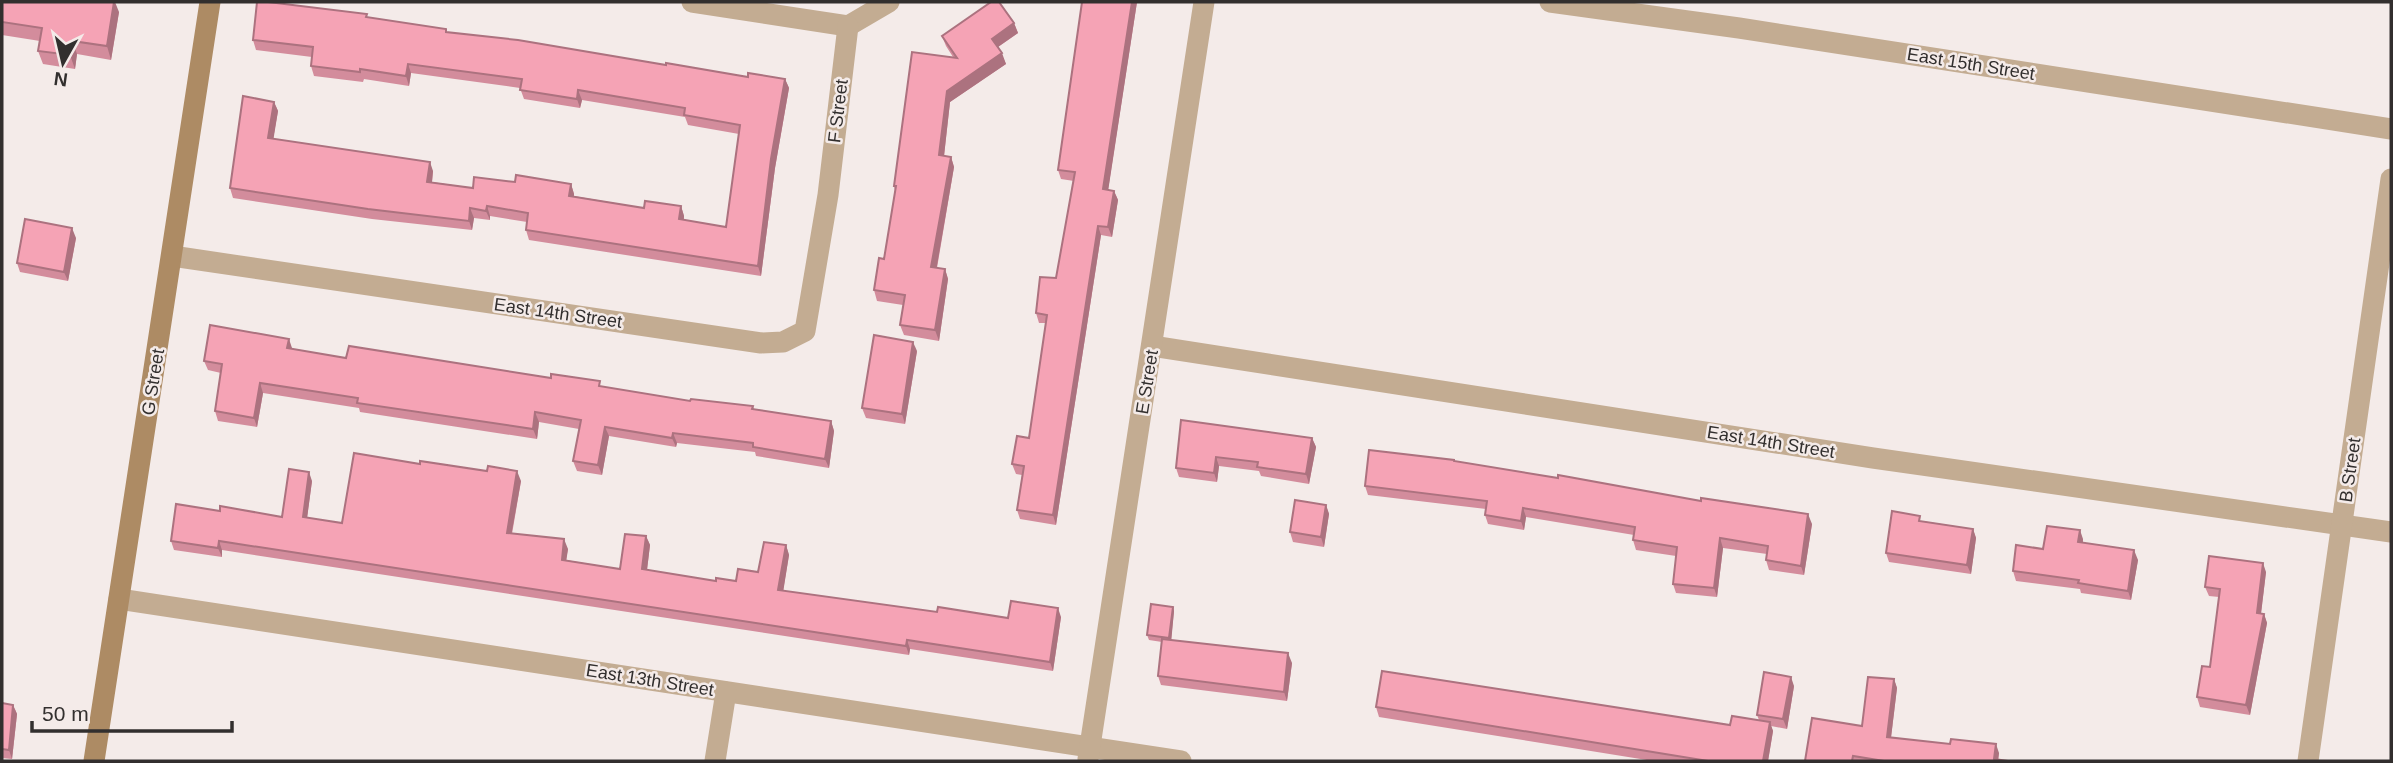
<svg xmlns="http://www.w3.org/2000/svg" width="2393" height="763" font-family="Arial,sans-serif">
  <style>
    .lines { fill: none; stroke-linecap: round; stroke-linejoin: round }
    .minor { stroke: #c3ac92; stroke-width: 21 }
    .secondary { stroke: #ad8b64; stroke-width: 21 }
    .wall { fill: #d38c9c }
    .shaded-wall { fill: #ac727f }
    .building { fill: #f5a3b5; stroke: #ac727f; stroke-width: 2 }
    .labels { text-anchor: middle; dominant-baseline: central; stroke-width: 5; stroke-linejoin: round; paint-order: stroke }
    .street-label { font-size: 18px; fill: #322f2e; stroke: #f4ebe9 }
  </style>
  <rect width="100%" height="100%" fill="#f4ebe9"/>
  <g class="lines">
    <g class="minor">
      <path d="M 692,2 L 848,26 L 889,2"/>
      <path d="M 1550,2 L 1739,28 L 2391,129"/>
      <path d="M 172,256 L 761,343 L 783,342 L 805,331 L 828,195 L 848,26"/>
      <path d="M 1152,346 L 1873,458 L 2391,532"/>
      <path d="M 119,599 L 1181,761"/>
      <path d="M 1088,759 L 1204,2"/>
      <path d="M 715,761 L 726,692"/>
      <path d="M 2308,761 L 2391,179"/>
    </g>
    <path class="secondary" d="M 94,761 L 210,2"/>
  </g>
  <g class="wall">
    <path d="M 2,2 L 119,12 L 111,60 L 77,54 L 75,69 L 43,64 L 38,51 L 40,41 L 2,35 Z"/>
    <path d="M 1082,2 L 1137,2 L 1108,190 L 1114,191 L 1118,200 L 1112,237 L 1101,235 L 1056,525 L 1020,519 L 1017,510 L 1022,475 L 1016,474 L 1012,464 L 1029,438 L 1046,323 L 1039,323 L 1036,313 L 1056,278 L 1074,181 L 1061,179 L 1058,170 Z"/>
    <path d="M 368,18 L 446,29 L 447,32 L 666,65 L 748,77 L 785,79 L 789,88 L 775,168 L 761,276 L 529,240 L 526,230 L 527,222 L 490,216 L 490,220 L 474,218 L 472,230 L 372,219 L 233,198 L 230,188 L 274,102 L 278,111 L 273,139 L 433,171 L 432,182 L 473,188 L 515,182 L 571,184 L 574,194 L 574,196 L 644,208 L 681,206 L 684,216 L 684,220 L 726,227 L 739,134 L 688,125 L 685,117 L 582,100 L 580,108 L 524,99 L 520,88 L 411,73 L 409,86 L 364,79 L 363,82 L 314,76 L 311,66 L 312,57 L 256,50 L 253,40 Z"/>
    <path d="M 1014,23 L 1018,33 L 998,47 L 1006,64 L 950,102 L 944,156 L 951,157 L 954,167 L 937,268 L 945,269 L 948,279 L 939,341 L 904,335 L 900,325 L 903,305 L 877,301 L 874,290 L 884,259 L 895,191 L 894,186 L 953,57 L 946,46 L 942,36 Z"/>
    <path d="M 76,238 L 68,281 L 20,272 L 17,263 Z"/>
    <path d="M 292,349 L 346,358 L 602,387 L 690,401 L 753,406 L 754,409 L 831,421 L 834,431 L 829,468 L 756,456 L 755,452 L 677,443 L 676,447 L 609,436 L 602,475 L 577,471 L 573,461 L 579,429 L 539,422 L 537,439 L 360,412 L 359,408 L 263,393 L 257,427 L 218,421 L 215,411 L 221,373 L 208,370 L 204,361 Z"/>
    <path d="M 917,351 L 905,424 L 866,418 L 862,408 Z"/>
    <path d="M 1181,420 L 1312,438 L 1316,447 L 1309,484 L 1261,476 L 1259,471 L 1219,466 L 1217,482 L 1179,477 L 1176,468 Z"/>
    <path d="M 1454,460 L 1454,462 L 1812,524 L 1804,575 L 1769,570 L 1766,560 L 1767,554 L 1723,548 L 1717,597 L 1676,593 L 1673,584 L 1676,556 L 1636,550 L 1633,540 L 1634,535 L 1526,517 L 1524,530 L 1488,524 L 1485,515 L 1486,509 L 1368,495 L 1365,486 Z"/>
    <path d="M 312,481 L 307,518 L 342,523 L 521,481 L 512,534 L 568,549 L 566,560 L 620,569 L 646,536 L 650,545 L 647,570 L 716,581 L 736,581 L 758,572 L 786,545 L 789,555 L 783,591 L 937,612 L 1008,618 L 1061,617 L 1053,671 L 910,649 L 909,655 L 222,550 L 222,557 L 174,550 L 171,541 L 220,511 L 282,517 Z"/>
    <path d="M 1326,505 L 1329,514 L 1324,547 L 1293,542 L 1290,532 Z"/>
    <path d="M 1922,521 L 1973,529 L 1976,538 L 1971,574 L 1889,562 L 1886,553 Z"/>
    <path d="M 2083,539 L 2083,542 L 2138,560 L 2131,600 L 2081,593 L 2080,589 L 2016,581 L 2013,571 L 2043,549 Z"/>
    <path d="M 2266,572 L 2261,613 L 2264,614 L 2267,623 L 2250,715 L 2200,707 L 2197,697 L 2210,667 L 2219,597 L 2209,596 L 2205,587 Z"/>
    <path d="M 1173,607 L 1174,611 L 1171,640 L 1292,663 L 1287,701 L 1161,685 L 1158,676 L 1162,642 L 1149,640 L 1147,635 Z"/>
    <path d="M 1894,679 L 1897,688 L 1891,737 L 1999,753 L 1998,760 L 2008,761 L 1805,761 L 1862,726 Z"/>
    <path d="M 1794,686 L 1787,729 L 1771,726 L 1773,731 L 1768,761 L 1653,761 L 1379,717 L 1376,707 L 1730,725 L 1759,720 L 1757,715 Z"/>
    <path d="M 2,703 L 13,705 L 17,714 L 12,759 L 2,758 Z"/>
  </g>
  <g class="shaded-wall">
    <path d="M 114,2 L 115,2 L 119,12 L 111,60 L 107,46 Z"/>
    <path d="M 1132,2 L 1137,2 L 1107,198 L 1103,189 Z"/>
    <path d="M 1014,23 L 1018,33 L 995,49 L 992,39 Z"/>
    <path d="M 72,41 L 77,54 L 75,69 L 70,55 Z"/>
    <path d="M 1002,53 L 1006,64 L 950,102 L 943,165 L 939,155 L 947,91 Z"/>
    <path d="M 408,64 L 411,73 L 409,86 L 406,76 Z"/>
    <path d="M 785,79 L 789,88 L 775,168 L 761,276 L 758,266 L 771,159 Z"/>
    <path d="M 578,90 L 582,100 L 580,108 L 577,99 Z"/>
    <path d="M 274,102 L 278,111 L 272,148 L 268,138 Z"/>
    <path d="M 951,157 L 954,167 L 935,277 L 931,267 Z"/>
    <path d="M 430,162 L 433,171 L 431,192 L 427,182 Z"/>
    <path d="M 571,184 L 574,194 L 573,205 L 569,196 Z"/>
    <path d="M 1114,191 L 1118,200 L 1112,237 L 1108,227 Z"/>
    <path d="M 487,206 L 490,216 L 490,220 L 486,211 Z"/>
    <path d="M 681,206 L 684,216 L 683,229 L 679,219 Z"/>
    <path d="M 470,208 L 474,218 L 472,230 L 469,221 Z"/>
    <path d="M 1098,226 L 1101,235 L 1056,525 L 1053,515 Z"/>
    <path d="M 72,228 L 76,238 L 68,281 L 64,272 Z"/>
    <path d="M 945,269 L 948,279 L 939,341 L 935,330 Z"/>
    <path d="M 289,339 L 292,348 L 291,358 L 287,348 Z"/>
    <path d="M 913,342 L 917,351 L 905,424 L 902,414 Z"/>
    <path d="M 260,383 L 263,393 L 257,427 L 254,418 Z"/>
    <path d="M 535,412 L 539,422 L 537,439 L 533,429 Z"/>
    <path d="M 831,421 L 834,431 L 829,468 L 825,459 Z"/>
    <path d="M 605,427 L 609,436 L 602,475 L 598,465 Z"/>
    <path d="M 673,433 L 677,443 L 676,447 L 672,438 Z"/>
    <path d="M 1312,438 L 1316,447 L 1309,484 L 1306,474 Z"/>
    <path d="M 1216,457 L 1219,466 L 1217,482 L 1214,473 Z"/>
    <path d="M 517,471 L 521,481 L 510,542 L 507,533 Z"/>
    <path d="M 309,472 L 312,481 L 306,526 L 303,517 Z"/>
    <path d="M 1326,505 L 1329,514 L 1324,547 L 1321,537 Z"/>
    <path d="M 1523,508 L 1526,517 L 1524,530 L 1521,521 Z"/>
    <path d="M 1808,514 L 1812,524 L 1804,575 L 1801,566 Z"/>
    <path d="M 1973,529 L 1976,538 L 1971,574 L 1967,565 Z"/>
    <path d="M 2080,530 L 2083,539 L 2082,551 L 2078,542 Z"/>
    <path d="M 646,536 L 650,545 L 646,578 L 642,569 Z"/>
    <path d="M 1720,538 L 1723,548 L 1717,597 L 1714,588 Z"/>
    <path d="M 564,539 L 568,549 L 565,569 L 562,560 Z"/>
    <path d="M 219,541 L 222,550 L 222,557 L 218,548 Z"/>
    <path d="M 786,545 L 789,555 L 782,599 L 778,590 Z"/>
    <path d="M 2134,550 L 2138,560 L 2131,600 L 2128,591 Z"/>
    <path d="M 2263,563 L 2266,572 L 2260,622 L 2257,613 Z"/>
    <path d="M 1173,607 L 1174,611 L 1171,643 L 1169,638 Z"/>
    <path d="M 1058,608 L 1061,617 L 1053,671 L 1050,662 Z"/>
    <path d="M 2264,614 L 2267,623 L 2250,715 L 2246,705 Z"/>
    <path d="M 907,640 L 910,649 L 909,655 L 906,646 Z"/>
    <path d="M 1288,653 L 1292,663 L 1287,701 L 1284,692 Z"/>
    <path d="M 1791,677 L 1794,686 L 1787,729 L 1783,719 Z"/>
    <path d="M 1894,679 L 1897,688 L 1890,746 L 1887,737 Z"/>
    <path d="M 13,705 L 17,714 L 12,759 L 9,750 Z"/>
    <path d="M 1770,722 L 1773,731 L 1768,761 L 1763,761 Z"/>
    <path d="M 1996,744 L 1999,753 L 1998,761 L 1994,759 Z"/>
  </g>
  <g class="building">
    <path d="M 2,2 L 114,2 L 107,46 L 72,41 L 70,55 L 38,51 L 42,28 L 2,22 Z"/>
    <path d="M 257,2 L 268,2 L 367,14 L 366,17 L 446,29 L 446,32 L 518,40 L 666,65 L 666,63 L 748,77 L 748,73 L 785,79 L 771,159 L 758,266 L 526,230 L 528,213 L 487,206 L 486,211 L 470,208 L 469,221 L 368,209 L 230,188 L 243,96 L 274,102 L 268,138 L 430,162 L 427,182 L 473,188 L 474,177 L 515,182 L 516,175 L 571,184 L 569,196 L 644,208 L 645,201 L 681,206 L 679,219 L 726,227 L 740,125 L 684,115 L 685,108 L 578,90 L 577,99 L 520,90 L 522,79 L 408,64 L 406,76 L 360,69 L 360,72 L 311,66 L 313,47 L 253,40 Z"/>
    <path d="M 991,2 L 999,2 L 1014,23 L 992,39 L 1002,53 L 947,91 L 939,155 L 951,157 L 931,267 L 945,269 L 935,330 L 900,325 L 905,295 L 874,290 L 879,258 L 884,259 L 896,186 L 894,186 L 912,52 L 957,58 L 942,36 Z"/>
    <path d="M 1082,2 L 1132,2 L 1103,189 L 1114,191 L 1108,227 L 1098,226 L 1053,515 L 1017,510 L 1024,466 L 1012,464 L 1017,436 L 1029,438 L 1047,315 L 1036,313 L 1040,277 L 1056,278 L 1075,172 L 1058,170 Z"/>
    <path d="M 25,219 L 72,228 L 64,272 L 17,263 Z"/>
    <path d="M 210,325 L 289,339 L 287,348 L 346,358 L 349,346 L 551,378 L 551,374 L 600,381 L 599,386 L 690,401 L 691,399 L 753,406 L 752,409 L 831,421 L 825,459 L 753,447 L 753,443 L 673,433 L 672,438 L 605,427 L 598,465 L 573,461 L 581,420 L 535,412 L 533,429 L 357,403 L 358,398 L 260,383 L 254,418 L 215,411 L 222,364 L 204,361 Z"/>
    <path d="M 874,335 L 913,342 L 902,414 L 862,408 Z"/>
    <path d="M 1181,420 L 1312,438 L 1306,474 L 1257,467 L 1258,462 L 1216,457 L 1214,473 L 1176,468 Z"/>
    <path d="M 1369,450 L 1454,460 L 1454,461 L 1558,478 L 1558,475 L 1701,501 L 1701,498 L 1808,514 L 1801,566 L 1766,560 L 1768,546 L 1720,538 L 1714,588 L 1673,584 L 1677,547 L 1633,540 L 1635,527 L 1523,508 L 1521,521 L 1485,515 L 1487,501 L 1365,486 Z"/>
    <path d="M 354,453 L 420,464 L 420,461 L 487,471 L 488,466 L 517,471 L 507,533 L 564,539 L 562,560 L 620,569 L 625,534 L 646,536 L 642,569 L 716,581 L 716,578 L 736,581 L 738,569 L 758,572 L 764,542 L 786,545 L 778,590 L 937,612 L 938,607 L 1008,618 L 1011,601 L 1058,608 L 1050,662 L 907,640 L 906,646 L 219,541 L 218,548 L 171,541 L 176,504 L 220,511 L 220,506 L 282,517 L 289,469 L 309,472 L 303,517 L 342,523 Z"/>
    <path d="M 1295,500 L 1326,505 L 1321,537 L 1290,532 Z"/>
    <path d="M 1892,511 L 1920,516 L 1919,521 L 1973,529 L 1967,565 L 1886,553 Z"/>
    <path d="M 2047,526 L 2080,530 L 2078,542 L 2134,550 L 2128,591 L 2078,583 L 2079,580 L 2013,571 L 2016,545 L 2043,549 Z"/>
    <path d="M 2209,556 L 2263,563 L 2257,613 L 2264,614 L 2246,705 L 2197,697 L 2202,666 L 2210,667 L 2220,589 L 2205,587 Z"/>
    <path d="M 1151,604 L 1173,607 L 1169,638 L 1147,635 Z"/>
    <path d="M 1162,639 L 1288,653 L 1284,692 L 1158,676 Z"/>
    <path d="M 1382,671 L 1730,725 L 1732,716 L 1770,722 L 1763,761 L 1708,761 L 1376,707 Z"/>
    <path d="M 1764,672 L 1791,677 L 1783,719 L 1757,715 Z"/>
    <path d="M 1868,677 L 1894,679 L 1887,737 L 1950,744 L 1951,739 L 1996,744 L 1994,759 L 2008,761 L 1884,761 L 1853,756 L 1852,761 L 1805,761 L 1812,718 L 1862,726 Z"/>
    <path d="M 2,703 L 13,705 L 9,750 L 2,749 Z"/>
  </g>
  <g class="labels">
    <g class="street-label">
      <text transform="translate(1971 64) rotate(9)">East 15th Street</text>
      <text transform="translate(838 111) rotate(-83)">F Street</text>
      <text transform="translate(558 313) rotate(8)">East 14th Street</text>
      <text transform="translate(153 382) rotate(-81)">G Street</text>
      <text transform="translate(1147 382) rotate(-81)">E Street</text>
      <text transform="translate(1771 442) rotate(9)">East 14th Street</text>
      <text transform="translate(2350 470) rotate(-82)">B Street</text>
      <text transform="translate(650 680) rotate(9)">East 13th Street</text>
    </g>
  </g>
  <rect width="2393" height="763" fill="none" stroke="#322f2e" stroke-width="7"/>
  <g transform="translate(63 63) rotate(188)" stroke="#f4ebe9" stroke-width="5" paint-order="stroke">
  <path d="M0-5L12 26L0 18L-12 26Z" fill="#322f2e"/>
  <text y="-10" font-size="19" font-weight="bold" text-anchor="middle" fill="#322f2e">N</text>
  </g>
  <path d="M32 721v10h200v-10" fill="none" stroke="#322f2e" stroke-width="3.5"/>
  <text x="42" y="721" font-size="21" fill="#322f2e" stroke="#f4ebe9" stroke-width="5" paint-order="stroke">50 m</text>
</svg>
